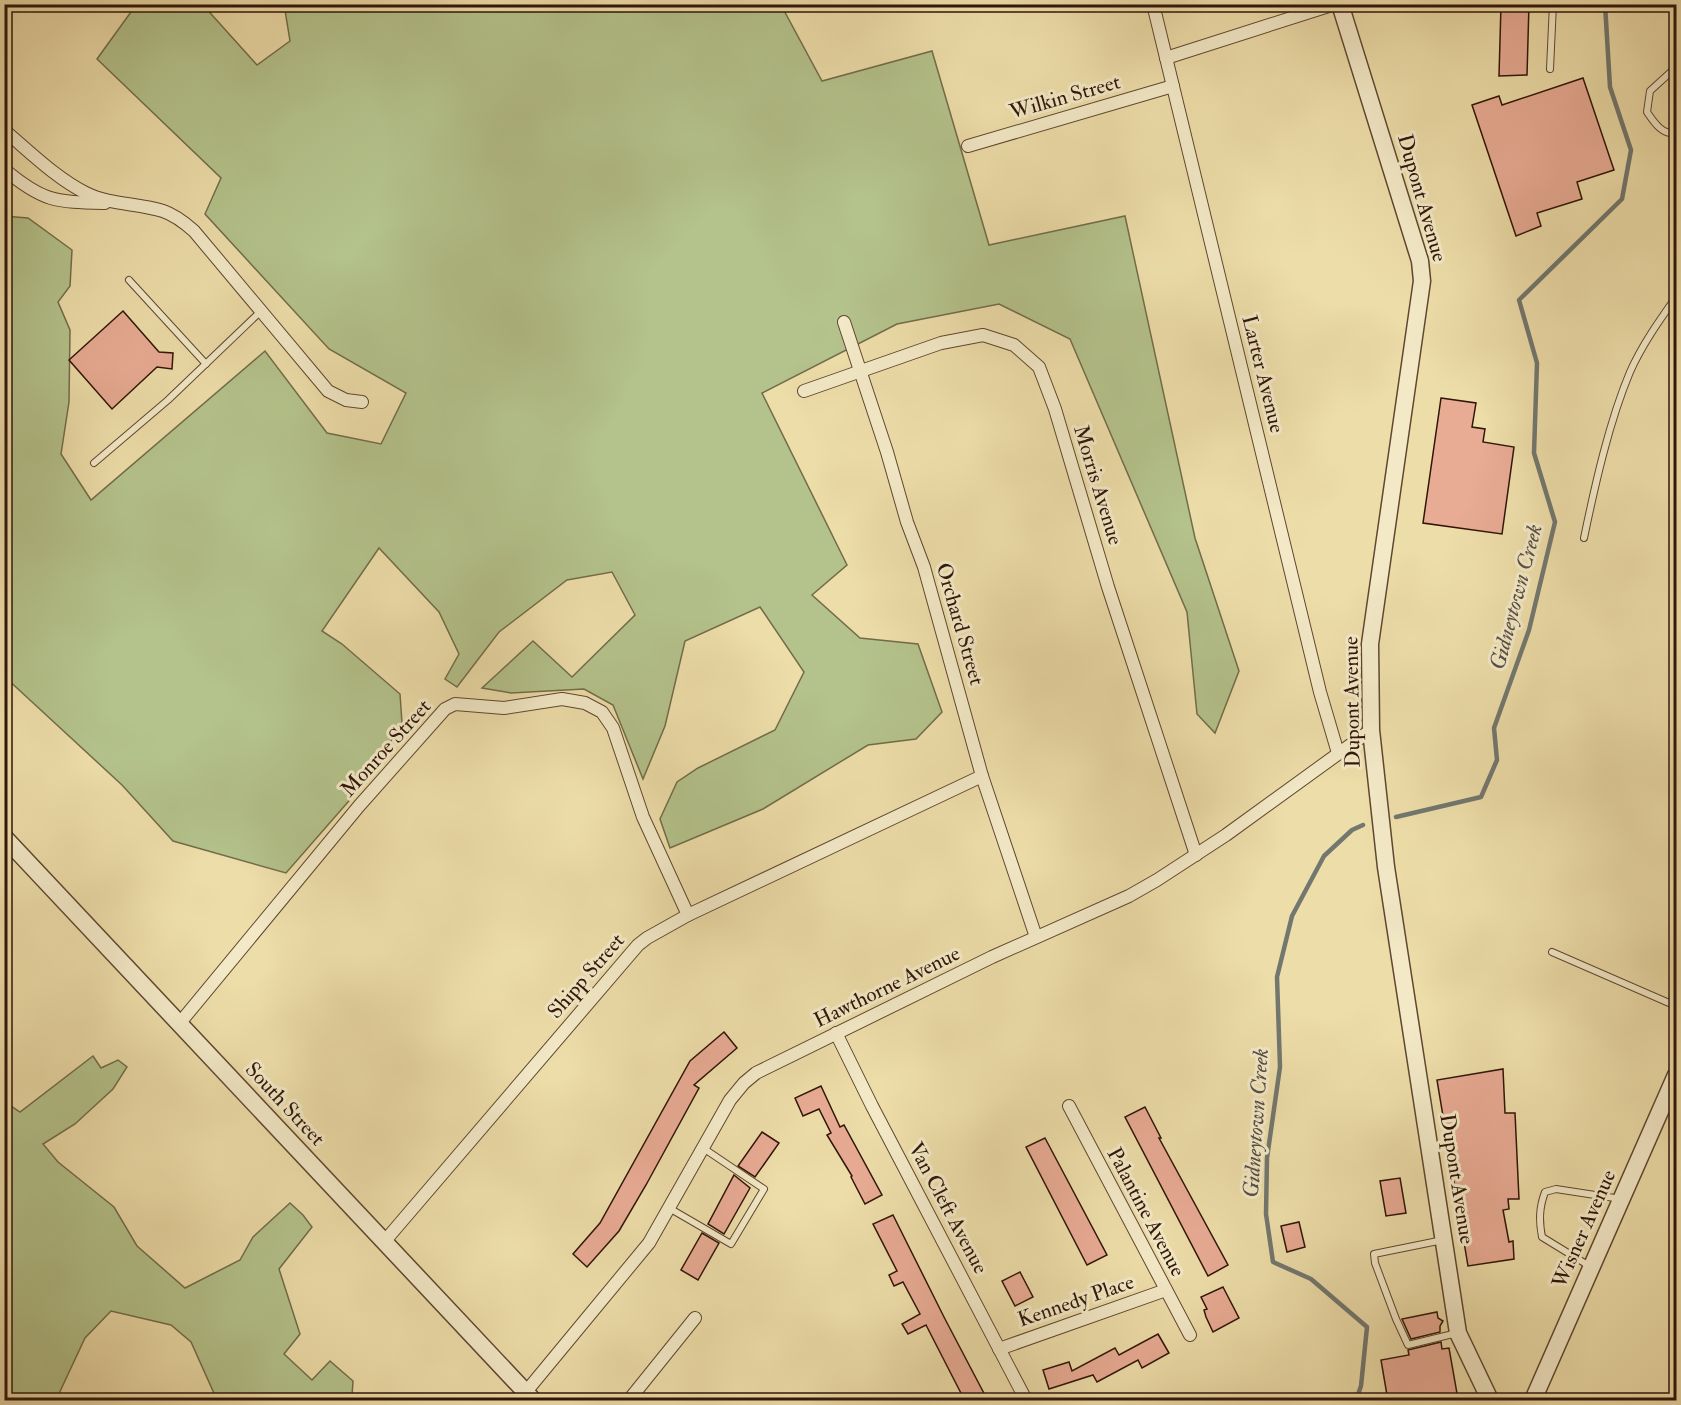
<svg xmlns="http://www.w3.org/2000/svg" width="1681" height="1405" font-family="'IM FELL Double Pica',serif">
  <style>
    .green { fill: #b4c28b; stroke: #726c4a; stroke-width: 1.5 }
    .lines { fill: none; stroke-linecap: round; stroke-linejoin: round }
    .stream { stroke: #72776f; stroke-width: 4.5 }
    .building { fill: #e8ab94; stroke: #301508; stroke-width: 1.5 }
    .service-casing { stroke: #5f4730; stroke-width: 8 }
    .minor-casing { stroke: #5f4730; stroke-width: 14 }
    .tertiary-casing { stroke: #5f4730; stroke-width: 19 }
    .service { stroke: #f3e9c7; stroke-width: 6 }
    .minor { stroke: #f3e9c7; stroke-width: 12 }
    .tertiary { stroke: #f3e9c7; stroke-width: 16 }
    .labels { text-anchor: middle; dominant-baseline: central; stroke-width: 6; stroke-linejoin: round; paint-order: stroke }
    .street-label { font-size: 21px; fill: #301508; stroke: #f3e9c7 }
    .water-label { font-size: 22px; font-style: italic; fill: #564e44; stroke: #f3e9c7 }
  </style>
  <rect width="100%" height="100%" fill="#eddda9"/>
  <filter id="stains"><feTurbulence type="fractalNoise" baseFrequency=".00333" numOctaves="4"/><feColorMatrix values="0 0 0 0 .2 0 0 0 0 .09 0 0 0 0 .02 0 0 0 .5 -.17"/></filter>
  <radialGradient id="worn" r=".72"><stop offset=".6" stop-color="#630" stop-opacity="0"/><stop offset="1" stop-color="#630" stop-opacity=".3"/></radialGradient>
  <g class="green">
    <path d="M 284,4 L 781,5 L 822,81 L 932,51 L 989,245 L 1125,216 L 1195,538 L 1239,671 L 1215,733 L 1197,714 L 1187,612 L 1070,339 L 999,304 L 897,324 L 762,393 L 847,565 L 812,595 L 860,638 L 918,644 L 942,712 L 916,739 L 868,745 L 763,809 L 670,848 L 660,819 L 677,782 L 698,768 L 775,730 L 804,672 L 760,607 L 685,641 L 665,726 L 643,779 L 613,705 L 584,689 L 511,693 L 482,688 L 533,641 L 572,677 L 635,615 L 612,572 L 567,580 L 499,632 L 457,687 L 445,679 L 459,654 L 439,612 L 379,548 L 322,631 L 342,644 L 400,694 L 402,723 L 368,779 L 286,873 L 173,841 L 122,785 L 5,677 L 4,216 L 28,218 L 72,250 L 70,286 L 58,302 L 70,330 L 69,402 L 61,454 L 91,500 L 265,351 L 327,433 L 381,444 L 406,393 L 329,349 L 205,214 L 221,178 L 97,59 L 136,5 L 203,5 L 257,65 L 290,41 Z"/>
    <path d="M 93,1056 L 101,1068 L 118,1060 L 127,1067 L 113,1089 L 75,1124 L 43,1144 L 58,1162 L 114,1207 L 137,1246 L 185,1288 L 240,1260 L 253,1237 L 290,1203 L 303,1215 L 312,1227 L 279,1269 L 300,1334 L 284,1354 L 312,1380 L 330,1361 L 353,1381 L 352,1396 L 358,1400 L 217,1400 L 191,1342 L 171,1325 L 111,1311 L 85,1338 L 56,1400 L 5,1400 L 5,1102 L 20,1112 Z"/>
  </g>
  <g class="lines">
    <g class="stream">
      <path d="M 1396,817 L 1481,797 L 1497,760 L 1494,728 L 1529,630 L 1555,522 L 1534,453 L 1537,363 L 1519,300 L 1622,199 L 1631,150 L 1610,87 L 1605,4"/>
      <path d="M 1356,1400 L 1361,1386 L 1367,1327 L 1311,1279 L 1273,1262 L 1266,1214 L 1267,1158 L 1280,1067 L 1277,977 L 1292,916 L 1324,856 L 1352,830 L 1363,825"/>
    </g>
  </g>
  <g class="building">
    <path d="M 1516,4 L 1529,4 L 1527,75 L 1499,76 L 1501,5 Z"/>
    <path d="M 1583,78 L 1614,170 L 1577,182 L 1582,199 L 1537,213 L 1541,226 L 1516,236 L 1472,105 L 1499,96 L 1502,105 Z"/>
    <path d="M 123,311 L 159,352 L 173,353 L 172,369 L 157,367 L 112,409 L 69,360 Z"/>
    <path d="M 1441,398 L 1476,403 L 1472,427 L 1485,429 L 1483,442 L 1514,447 L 1502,534 L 1423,523 Z"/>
    <path d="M 724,1032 L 737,1048 L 694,1085 L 699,1088 L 646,1185 L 619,1231 L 587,1267 L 573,1254 L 600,1223 L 690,1061 Z"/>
    <path d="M 1503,1069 L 1505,1113 L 1515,1113 L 1519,1199 L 1508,1199 L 1509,1209 L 1503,1210 L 1509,1242 L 1513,1241 L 1514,1259 L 1468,1266 L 1437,1080 Z"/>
    <path d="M 821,1086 L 840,1127 L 844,1125 L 882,1195 L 865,1204 L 851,1177 L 852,1176 L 827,1135 L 831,1133 L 819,1109 L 803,1116 L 795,1098 Z"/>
    <path d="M 1145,1107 L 1161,1138 L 1159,1138 L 1228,1265 L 1208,1276 L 1125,1117 Z"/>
    <path d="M 762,1132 L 779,1143 L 755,1177 L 738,1166 Z"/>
    <path d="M 1045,1138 L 1107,1255 L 1087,1265 L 1026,1147 Z"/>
    <path d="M 734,1175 L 750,1188 L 724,1234 L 708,1224 Z"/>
    <path d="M 1400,1178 L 1406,1213 L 1386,1216 L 1380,1181 Z"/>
    <path d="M 893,1215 L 945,1319 L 988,1401 L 965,1401 L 926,1325 L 908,1334 L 902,1324 L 920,1314 L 903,1282 L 894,1286 L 889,1275 L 897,1271 L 873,1224 Z"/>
    <path d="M 1299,1222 L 1305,1247 L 1287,1252 L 1281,1226 Z"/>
    <path d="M 702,1233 L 719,1243 L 698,1280 L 681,1270 Z"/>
    <path d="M 1020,1272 L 1033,1297 L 1015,1306 L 1002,1281 Z"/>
    <path d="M 1223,1287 L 1239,1318 L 1213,1332 L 1206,1317 L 1204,1310 L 1207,1309 L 1201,1297 Z"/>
    <path d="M 1437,1312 L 1438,1318 L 1443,1321 L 1440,1326 L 1440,1332 L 1411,1339 L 1402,1319 Z"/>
    <path d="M 1158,1334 L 1169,1353 L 1142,1368 L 1138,1360 L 1097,1382 L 1093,1375 L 1049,1389 L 1043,1370 L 1069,1362 L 1072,1371 L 1115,1348 L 1119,1355 Z"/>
    <path d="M 1441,1342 L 1442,1349 L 1449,1348 L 1458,1399 L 1388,1401 L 1381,1360 L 1409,1355 L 1408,1350 Z"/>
  </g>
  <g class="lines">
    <g class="service-casing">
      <g id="service">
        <path d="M 1550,69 L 1553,4"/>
        <path d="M 1673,70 L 1650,91 L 1647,112 C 1655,124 1662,134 1676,134"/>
        <path d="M 129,280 L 206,364"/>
        <path d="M 94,463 L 168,400 L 261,311"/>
        <path d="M 1584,538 C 1595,485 1609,422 1630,372 C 1642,345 1659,321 1676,297"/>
        <path d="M 1552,952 L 1676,1006"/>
        <path d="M 669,1208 L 731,1244 L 764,1189 L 703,1148"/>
        <path d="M 1443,1240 L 1374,1254 L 1375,1263 L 1396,1319 L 1408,1345 L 1457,1333"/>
        <path d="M 1591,1267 L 1542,1237 C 1539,1221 1539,1208 1545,1192 L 1556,1189 L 1621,1199"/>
      </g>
    </g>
    <g class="minor-casing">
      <g id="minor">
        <path d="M 1153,4 L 1320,692 L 1338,753"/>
        <path d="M 1166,58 L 1335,4"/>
        <path d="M 4,130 C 30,152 56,178 86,193 C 110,205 138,203 163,211 C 175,215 185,223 194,231 L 328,391 L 346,400 L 362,402"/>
        <path d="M 968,146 L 1173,86"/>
        <path d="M 4,169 C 43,202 56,202 105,203"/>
        <path d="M 844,322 L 887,452 L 907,522 L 924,567 L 982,776 L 1036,937"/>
        <path d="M 804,391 L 941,343 L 983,335 L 1014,345 L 1039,367 L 1055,409 L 1108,587 L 1196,855"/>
        <path d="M 179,1024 L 359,806 L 445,709 L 455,704 L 504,708 L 562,699 L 585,703 L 602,712 L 613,728 L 643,817 L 688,915"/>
        <path d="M 836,1033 L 872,1106 L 1026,1400"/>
        <path d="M 1069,1106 L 1190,1335"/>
        <path d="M 384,1242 L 638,945 L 647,938 L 688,915 L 982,776"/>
        <path d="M 999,1349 L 1166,1290"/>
        <path d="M 525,1393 L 649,1243 L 730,1100 L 744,1083 L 756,1073 L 992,957 L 1129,896 L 1157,880 L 1226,835 L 1371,730"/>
        <path d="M 629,1400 L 695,1318"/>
      </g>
    </g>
    <g class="tertiary-casing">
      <g id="tertiary">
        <path d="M 1340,4 L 1420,261 L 1422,281 L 1370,644 L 1371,730 L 1386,867 L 1458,1333 L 1490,1400"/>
        <path d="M 4,837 L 533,1400"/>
        <path d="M 1533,1400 L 1676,1075"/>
      </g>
    </g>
    <use href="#service" class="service"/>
    <use href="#minor" class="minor"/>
    <use href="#tertiary" class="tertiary"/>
  </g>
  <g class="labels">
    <g class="street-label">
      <text transform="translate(1065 97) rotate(-16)">Wilkin Street</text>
      <text transform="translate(1422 198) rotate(74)">Dupont Avenue</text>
      <text transform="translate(1263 374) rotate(76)">Larter Avenue</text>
      <text transform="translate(1098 485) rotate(73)">Morris Avenue</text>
      <text transform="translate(960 624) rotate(74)">Orchard Street</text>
      <text transform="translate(1352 702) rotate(-91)">Dupont Avenue</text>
      <text transform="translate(386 748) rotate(-48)">Monroe Street</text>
      <text transform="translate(586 976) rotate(-49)">Shipp Street</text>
      <text transform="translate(887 987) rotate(-26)">Hawthorne Avenue</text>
      <text transform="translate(285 1104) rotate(47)">South Street</text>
      <text transform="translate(1457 1179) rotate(81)">Dupont Avenue</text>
      <text transform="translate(948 1208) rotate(62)">Van Cleft Avenue</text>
      <text transform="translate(1146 1212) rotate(62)">Palantine Avenue</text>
      <text transform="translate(1584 1229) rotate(-66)">Wisner Avenue</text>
      <text transform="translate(1076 1301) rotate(-19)">Kennedy Place</text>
    </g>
    <g class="water-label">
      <text transform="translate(1516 597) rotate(-75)">Gidneytown Creek</text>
      <text transform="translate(1256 1123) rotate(-86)">Gidneytown Creek</text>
    </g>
  </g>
  <rect width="1681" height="1405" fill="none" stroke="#eddda9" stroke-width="24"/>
  <rect x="6" y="6" width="1669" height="1393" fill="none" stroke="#301508" stroke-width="3"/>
  <rect x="12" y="12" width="1657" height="1381" fill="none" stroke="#301508" stroke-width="1.5"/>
  <rect width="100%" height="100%" filter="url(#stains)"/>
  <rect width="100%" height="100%" fill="url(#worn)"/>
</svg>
